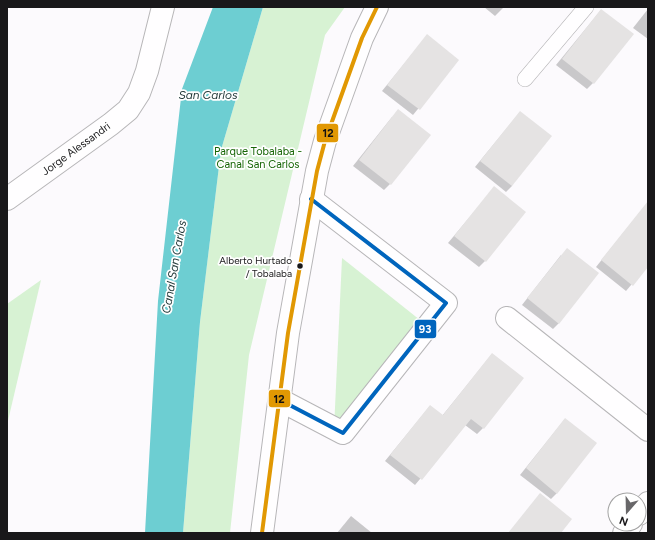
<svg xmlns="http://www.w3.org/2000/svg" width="655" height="540" font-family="Figtree,sans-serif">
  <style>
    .green { fill: #d7f2d3 }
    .water { fill: #6dced2 }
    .shadow { fill: #0003 }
    .building { fill: #e5e3e3 }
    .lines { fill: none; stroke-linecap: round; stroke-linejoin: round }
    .lane-casing { stroke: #b7b6b8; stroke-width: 16 }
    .street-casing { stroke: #b7b6b8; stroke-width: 24 }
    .secondary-casing { stroke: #b7b6b8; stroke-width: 24 }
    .lane { stroke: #fffeff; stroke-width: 15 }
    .street { stroke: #fffeff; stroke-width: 22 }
    .secondary { stroke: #fffeff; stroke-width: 22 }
    .bus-1-casing { stroke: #fff; stroke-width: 7 }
    .bus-2-casing { stroke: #fff; stroke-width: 7 }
    .bus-1 { stroke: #0065bd; stroke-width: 4 }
    .bus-2 { stroke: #e19803; stroke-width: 4 }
    .bus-dot { fill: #19181a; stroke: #fff; stroke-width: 1.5 }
    .labels { text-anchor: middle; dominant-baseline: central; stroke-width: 3.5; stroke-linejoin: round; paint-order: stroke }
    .bus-label { font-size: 10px; fill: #19181a; stroke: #fff; text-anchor: end }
    .street-label { font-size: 11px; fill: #19181a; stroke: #fff }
    .park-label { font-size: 11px; fill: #176606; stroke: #fff }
    .water-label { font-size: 12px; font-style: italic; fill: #1f3636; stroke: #fff }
    .line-badge { stroke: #fff; stroke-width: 1.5 }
    .badge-label { font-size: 11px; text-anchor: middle; font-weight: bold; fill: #fff }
    .pale-badge-label { font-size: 11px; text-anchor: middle; font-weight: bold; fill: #111 }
  </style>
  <rect width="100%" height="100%" fill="#fcfafd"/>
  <g class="green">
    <path d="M 263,7 L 345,7 L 325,35 L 249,355 L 230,533 L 183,533 L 200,322 L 221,150 Z"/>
    <path d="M 342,258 L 420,320 L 334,429 Z"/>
    <path d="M 41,280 L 7,425 L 7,304 Z"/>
  </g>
  <path class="water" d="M 213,7 L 263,7 L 221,150 L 200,322 L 183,533 L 145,533 L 158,301 L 182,89 Z"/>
  <g class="shadow">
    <path d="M 484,7 L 504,7 L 495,16 Z"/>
    <path d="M 648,9 L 648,39 L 633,28 Z"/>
    <path d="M 601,10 L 593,83 L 587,89 L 556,65 Z"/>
    <path d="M 427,36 L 458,60 L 413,115 L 382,91 Z"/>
    <path d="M 520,112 L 512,186 L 506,192 L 475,167 Z"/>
    <path d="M 392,117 L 390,184 L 384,190 L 353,166 Z"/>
    <path d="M 494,188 L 485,261 L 479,267 L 448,243 Z"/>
    <path d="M 641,211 L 648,217 L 648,265 L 626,291 L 596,267 Z"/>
    <path d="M 561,255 L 559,323 L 553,329 L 522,305 Z"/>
    <path d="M 492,354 L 483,428 L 477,434 L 465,425 L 415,485 L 385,461 L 430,406 L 442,416 Z"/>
    <path d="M 565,419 L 557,493 L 551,499 L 520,475 Z"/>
    <path d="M 351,516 L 372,533 L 337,533 Z"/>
  </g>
  <g class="building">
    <path d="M 601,9 L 634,34 L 594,84 L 562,59 Z"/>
    <path d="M 427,34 L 459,60 L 420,110 L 387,85 Z"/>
    <path d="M 398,109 L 431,135 L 391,185 L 359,160 Z"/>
    <path d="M 520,111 L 552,136 L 512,186 L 480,161 Z"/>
    <path d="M 494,186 L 526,212 L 486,262 L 454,236 Z"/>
    <path d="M 648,201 L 648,267 L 633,286 L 601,260 Z"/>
    <path d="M 567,248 L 599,273 L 559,324 L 527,298 Z"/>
    <path d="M 492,353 L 524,378 L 484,429 L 471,419 L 422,480 L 390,455 L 430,405 L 443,415 Z"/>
    <path d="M 565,418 L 597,443 L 557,494 L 526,468 Z"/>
    <path d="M 540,493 L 572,519 L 561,533 L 508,533 Z"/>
  </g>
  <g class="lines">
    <g class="lane-casing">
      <path id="lane" d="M 525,79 L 586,7"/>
    </g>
    <g class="street-casing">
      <g id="street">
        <path d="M 507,318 L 648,430"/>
        <path d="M 280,400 L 343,433 L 446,303 L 311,199"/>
        <path d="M 639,514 L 648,503"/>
        <path d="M 624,533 L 631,524"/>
      </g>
    </g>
    <g class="secondary-casing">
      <g id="secondary">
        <path d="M 7,199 L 111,124 L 128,110 L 139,93 L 147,71 L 163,7"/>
        <path d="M 262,533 L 288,333 L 317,171 L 325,141 L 362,38 L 377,7"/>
      </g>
    </g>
    <use href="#lane" class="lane"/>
    <use href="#street" class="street"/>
    <use href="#secondary" class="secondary"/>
    <g class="bus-1-casing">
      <path id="bus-1" d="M 280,400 L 343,433 L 446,303 L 311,199"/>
    </g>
    <g class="bus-2-casing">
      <path id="bus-2" d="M 262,533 L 288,333 L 317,171 L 325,141 L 362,38 L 377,7"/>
    </g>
    <use href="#bus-1" class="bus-1"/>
    <use href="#bus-2" class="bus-2"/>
  </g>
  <circle class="bus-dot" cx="300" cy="266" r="3.5"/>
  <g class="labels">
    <g class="bus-label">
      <text x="292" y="260">Alberto Hurtado<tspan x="292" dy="13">/ Tobalaba</tspan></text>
    </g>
    <g class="street-label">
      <text transform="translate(76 149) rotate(-36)">Jorge Alessandri</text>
    </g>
    <g class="park-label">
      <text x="258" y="151">Parque Tobalaba -<tspan x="258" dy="13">Canal San Carlos</tspan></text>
    </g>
    <g class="water-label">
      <text x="208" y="95">San Carlos</text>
      <text transform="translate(174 267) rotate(-80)">Canal San Carlos</text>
    </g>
  </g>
  <g class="line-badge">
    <rect x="316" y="123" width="23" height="20" rx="4" fill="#e19803"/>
    <rect x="414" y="319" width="23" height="20" rx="4" fill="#0065bd"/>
    <rect x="268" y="389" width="23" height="19" rx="4" fill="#e19803"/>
  </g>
  <g class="badge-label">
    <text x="425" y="333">93</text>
  </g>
  <g class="pale-badge-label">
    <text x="328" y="137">12</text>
    <text x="279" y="403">12</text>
  </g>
  <rect width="655" height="540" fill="none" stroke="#19181a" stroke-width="16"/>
  <g transform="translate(627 512) rotate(200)"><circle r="19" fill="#ffffff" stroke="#a3a3a3"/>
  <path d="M0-3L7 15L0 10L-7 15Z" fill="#686769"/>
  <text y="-6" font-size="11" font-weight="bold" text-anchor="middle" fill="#19181a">N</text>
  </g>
</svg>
